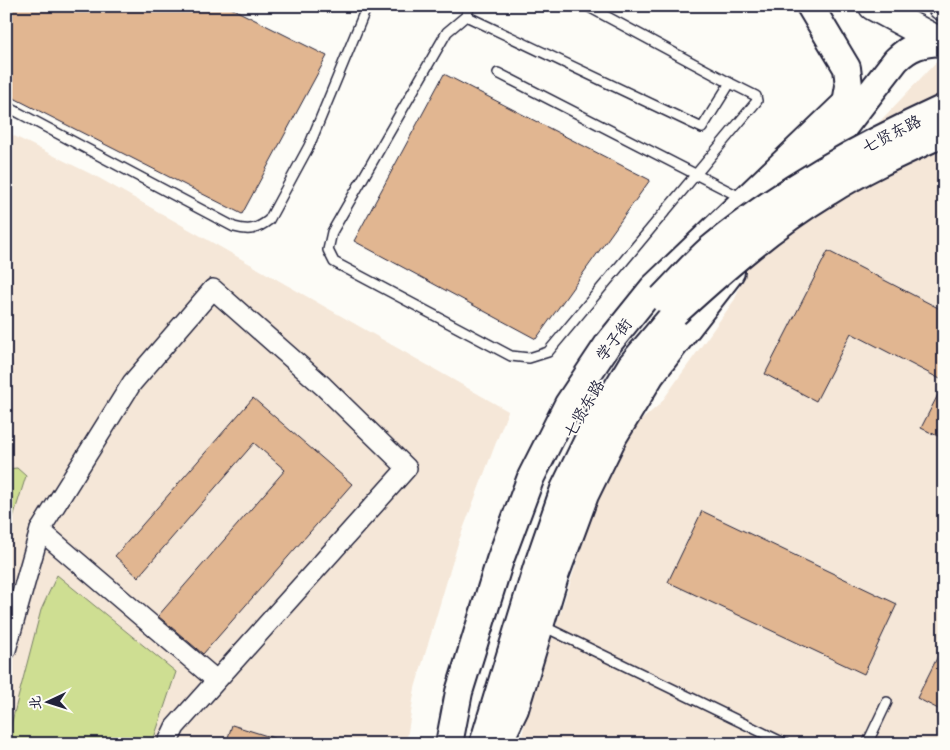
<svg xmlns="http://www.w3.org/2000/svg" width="950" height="750" font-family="Mali,'LXGW WenKai TC',sans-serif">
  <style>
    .built { fill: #f5e7d8 }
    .green { fill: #cede92; stroke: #788066 }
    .building { fill: #e1b691; stroke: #22223b }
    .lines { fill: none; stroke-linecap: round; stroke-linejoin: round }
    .lane-casing { stroke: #22223b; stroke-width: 12 }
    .street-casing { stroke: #22223b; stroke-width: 22 }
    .secondary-casing { stroke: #22223b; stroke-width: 30 }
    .highway-casing { stroke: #22223b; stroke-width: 31 }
    .lane { stroke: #fdfcf7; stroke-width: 9 }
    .street { stroke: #fdfcf7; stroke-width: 19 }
    .secondary { stroke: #fdfcf7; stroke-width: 26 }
    .highway { stroke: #fdfcf7; stroke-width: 28 }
    .secondary-bridge-casing { stroke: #22223b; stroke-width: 30; stroke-linecap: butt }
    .secondary-bridge { stroke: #fdfcf7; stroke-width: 26 }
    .labels { text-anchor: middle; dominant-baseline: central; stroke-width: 4; stroke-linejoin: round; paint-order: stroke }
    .street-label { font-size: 16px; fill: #22223b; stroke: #fdfcf7 }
  </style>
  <rect width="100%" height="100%" fill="#fdfcf7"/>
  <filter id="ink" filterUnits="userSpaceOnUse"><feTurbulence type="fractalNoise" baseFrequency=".02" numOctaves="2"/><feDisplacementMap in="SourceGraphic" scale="10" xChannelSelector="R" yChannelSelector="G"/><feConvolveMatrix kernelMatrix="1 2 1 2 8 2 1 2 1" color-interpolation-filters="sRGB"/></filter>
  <g filter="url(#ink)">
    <g class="built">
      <path d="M 940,58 L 944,60 L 944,744 L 520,744 L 526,718 L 616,442 L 660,404 L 735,299 L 750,258 Z"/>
      <path d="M 6,132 L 99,178 L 508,411 L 459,540 L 415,688 L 406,744 L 6,744 Z"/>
    </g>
    <g class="green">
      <path d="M 17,468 L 26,476 L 6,540 L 6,469 Z"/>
      <path d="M 57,575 L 176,672 L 152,744 L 6,744 L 41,610 Z"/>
    </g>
    <g class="building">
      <path d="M 6,6 L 227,6 L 327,56 L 242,214 L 6,94 Z"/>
      <path d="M 444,74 L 650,180 L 536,339 L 354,241 Z"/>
      <path d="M 828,251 L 944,311 L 944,381 L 851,333 L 816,401 L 765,374 Z"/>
      <path d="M 944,383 L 944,439 L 921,428 Z"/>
      <path d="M 253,398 L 352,484 L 203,654 L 158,616 L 285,470 L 254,443 L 138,577 L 115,556 Z"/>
      <path d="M 702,511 L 897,604 L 864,674 L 668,582 Z"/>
      <path d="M 944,644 L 944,712 L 917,698 Z"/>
      <path d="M 232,725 L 280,740 L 280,744 L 226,744 Z"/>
    </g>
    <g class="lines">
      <g class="lane-casing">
        <g id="lane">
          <path d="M 470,6 L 466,16 L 702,128 L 730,83 L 587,6"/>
          <path d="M 466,16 L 447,32 L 332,232 L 328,250 L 334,262 L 511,356 L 529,358 L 548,352 L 757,101 L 756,96 L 730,83"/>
          <path d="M 498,73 L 742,198"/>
          <path d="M 6,106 L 234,227 C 249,231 256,230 269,220 L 309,146 L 367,6"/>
          <path d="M 543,626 L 786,744"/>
          <path d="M 867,744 L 887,702"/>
        </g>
      </g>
      <g class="street-casing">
        <g id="street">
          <path d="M 40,530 L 216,680"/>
          <path d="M 6,650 L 40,530 L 132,383 L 213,289 L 323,386 L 407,468 L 175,727 L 167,744"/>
        </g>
      </g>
      <g class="secondary-casing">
        <g id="secondary">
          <path d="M 800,184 L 896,60 C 910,46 922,43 941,42"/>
          <path d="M 449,744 L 459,692 L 500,560 L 531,477 L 568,404 L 608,344 L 653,288 L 846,103 L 849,86 L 847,68 L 810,6"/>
          <path d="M 483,744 L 536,570 L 564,489 L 596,423 L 631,365 L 675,313"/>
          <path d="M 498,744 L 515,709 L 555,576 L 585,495 L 614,436 L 651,375 L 731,272"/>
        </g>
      </g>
      <g class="highway-casing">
        <g id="highway">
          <path d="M 873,6 L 944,44"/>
          <path d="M 942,6 L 944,7"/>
        </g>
      </g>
      <use href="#lane" class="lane"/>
      <use href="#street" class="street"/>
      <use href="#secondary" class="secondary"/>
      <use href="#highway" class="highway"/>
      <g class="secondary-bridge-casing">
        <g id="secondary-bridge">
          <path d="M 662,298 C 678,282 693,264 710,249 C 781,190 861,146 944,108"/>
          <path d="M 675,313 C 723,269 772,226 828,192 C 864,169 905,151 944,133"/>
        </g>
      </g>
      <use href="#secondary-bridge" class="secondary-bridge"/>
    </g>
  </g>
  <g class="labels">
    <g class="street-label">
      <text transform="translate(891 133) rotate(-27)">七贤东路</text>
      <text transform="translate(613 339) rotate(-53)">学子街</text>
      <text transform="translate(583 408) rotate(-60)">七贤东路</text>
    </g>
  </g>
  <rect width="950" height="750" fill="none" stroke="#fdfcf7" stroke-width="25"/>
  <rect x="12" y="12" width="925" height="725" fill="none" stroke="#22223b" stroke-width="2" filter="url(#ink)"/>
  <g transform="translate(48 702) rotate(266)" stroke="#fdfcf7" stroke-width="4" paint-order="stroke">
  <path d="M0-4L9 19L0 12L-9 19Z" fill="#22223b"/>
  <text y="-8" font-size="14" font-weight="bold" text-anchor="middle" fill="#22223b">北</text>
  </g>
</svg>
